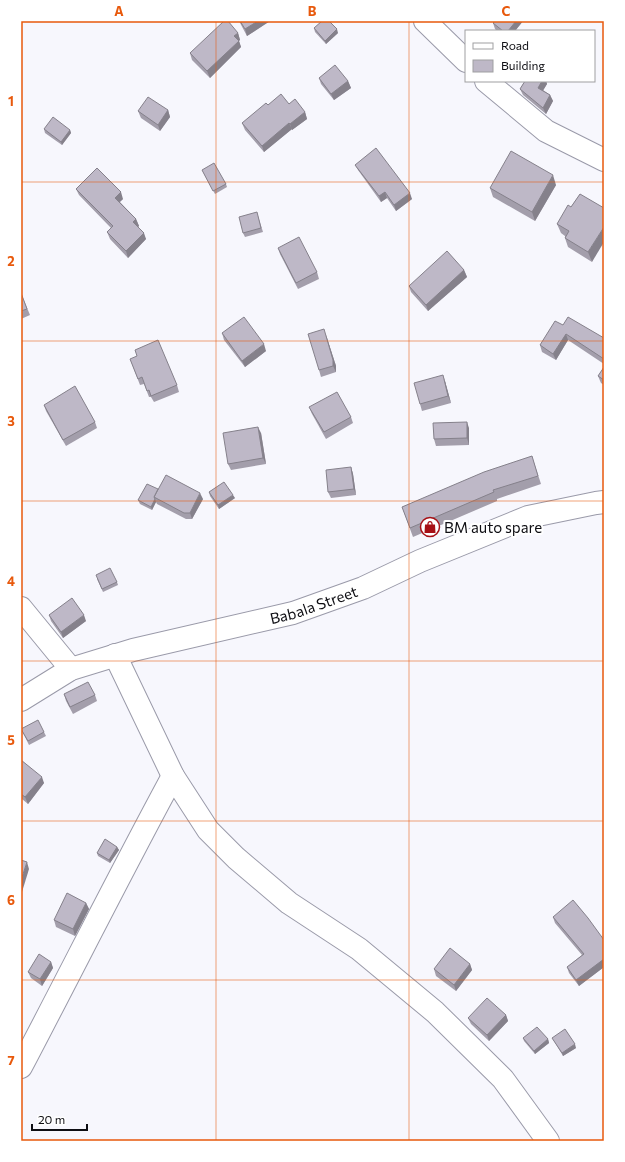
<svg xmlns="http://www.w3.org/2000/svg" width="625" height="1162" font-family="Commissioner,sans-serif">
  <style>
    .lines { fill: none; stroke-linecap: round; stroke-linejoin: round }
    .minor-casing { stroke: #9a9aa9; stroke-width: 24 }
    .minor { stroke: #fff; stroke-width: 22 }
    .wall { fill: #a39eab }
    .shaded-wall { fill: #85818b }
    .building { fill: #beb8c7; stroke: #85818b }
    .grid { fill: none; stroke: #e8590c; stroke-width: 1; stroke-opacity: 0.55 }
    .labels { text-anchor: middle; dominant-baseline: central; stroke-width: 4; stroke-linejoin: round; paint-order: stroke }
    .poi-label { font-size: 15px; fill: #0e0e13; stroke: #fff; text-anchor: start }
    .street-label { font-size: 15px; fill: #0e0e13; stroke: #fff }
    .neatline { fill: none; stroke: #e8590c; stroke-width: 1.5 }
    .grid-label { font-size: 13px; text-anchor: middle; font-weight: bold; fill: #e8590c }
  </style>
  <rect width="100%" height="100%" fill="#f7f7fd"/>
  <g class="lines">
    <g class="minor-casing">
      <g id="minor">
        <path d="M 425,21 L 466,61"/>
        <path d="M 486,81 L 546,131 L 604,160"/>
        <path d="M 21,608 L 71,669"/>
        <path d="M 115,655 L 173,776 L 208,830 L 236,858 L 289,903 L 359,949 L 435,1012 L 503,1079 L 548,1141"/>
        <path id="s1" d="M 21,700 L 71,669 L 133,650 L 293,613 L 363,588 L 420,561 L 528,517 L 596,503 L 604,502"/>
        <path d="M 21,1067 C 72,970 121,872 173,776"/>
      </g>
    </g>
    <use href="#minor" class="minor"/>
  </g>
  <g class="wall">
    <path d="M 239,21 L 270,21 L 247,36 Z"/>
    <path d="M 495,21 L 523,21 L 515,31 L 497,31 L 495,29 L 493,23 Z"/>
    <path d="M 314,28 L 338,33 L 326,44 L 315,32 Z"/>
    <path d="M 238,33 L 240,40 L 239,41 L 241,47 L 210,78 L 192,60 L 190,53 Z"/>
    <path d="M 319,78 L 348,81 L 351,88 L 334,100 L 321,84 Z"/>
    <path d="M 525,81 L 546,81 L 547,84 L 543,90 L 550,95 L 553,101 L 546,114 L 523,95 L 520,89 Z"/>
    <path d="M 289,104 L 305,112 L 307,119 L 292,130 L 292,129 L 264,152 L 245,130 L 242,123 L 268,105 Z"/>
    <path d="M 168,110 L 170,117 L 160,131 L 141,118 L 138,111 Z"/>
    <path d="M 44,129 L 70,130 L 71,133 L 62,145 L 45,133 Z"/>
    <path d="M 355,165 L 412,199 L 396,211 L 387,198 L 381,202 L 358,170 Z"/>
    <path d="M 202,170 L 226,184 L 227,187 L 215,194 Z"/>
    <path d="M 556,185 L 535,221 L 493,197 L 490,188 Z"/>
    <path d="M 76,189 L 123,199 L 120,202 L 136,219 L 139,226 L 138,227 L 146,239 L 128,258 L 110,239 L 107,232 L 111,228 L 79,195 Z"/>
    <path d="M 580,194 L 592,262 L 568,247 L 565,238 L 565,236 L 561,233 L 557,224 L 571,207 Z"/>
    <path d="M 258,216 L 263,232 L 245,237 L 243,233 Z"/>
    <path d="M 278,248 L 317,272 L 319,279 L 298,289 L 280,254 Z"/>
    <path d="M 464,270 L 467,277 L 428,311 L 411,292 L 409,286 Z"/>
    <path d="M 21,293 L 30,315 L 21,319 Z"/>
    <path d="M 563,325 L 604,338 L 604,364 L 568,340 L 556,360 L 542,352 L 540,345 Z"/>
    <path d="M 222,333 L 266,351 L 245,367 L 224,340 Z"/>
    <path d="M 326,335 L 336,366 L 336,372 L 321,377 L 319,370 Z"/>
    <path d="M 130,359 L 177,385 L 179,392 L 154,402 L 151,397 L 149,397 L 144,384 L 140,385 Z"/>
    <path d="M 604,367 L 604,385 L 601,383 L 598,376 Z"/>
    <path d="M 445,381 L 451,403 L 422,411 L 420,404 Z"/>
    <path d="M 44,405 L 95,422 L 97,428 L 66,446 L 46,411 Z"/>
    <path d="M 309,407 L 351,417 L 353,423 L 326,439 L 312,414 Z"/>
    <path d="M 469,428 L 469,445 L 436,446 L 434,439 Z"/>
    <path d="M 261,433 L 266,464 L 231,470 L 228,464 Z"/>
    <path d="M 532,456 L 541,484 L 497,499 L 497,501 L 413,537 L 402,507 Z"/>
    <path d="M 351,467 L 353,474 L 356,495 L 331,498 L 328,492 Z"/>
    <path d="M 158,489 L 203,499 L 192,519 L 186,519 L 157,504 L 156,502 L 152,510 L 140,504 L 138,500 Z"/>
    <path d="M 209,492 L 235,498 L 219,509 L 210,496 Z"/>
    <path d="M 97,579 L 117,582 L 118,585 L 103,592 Z"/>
    <path d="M 49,615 L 86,621 L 63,638 L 51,621 Z"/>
    <path d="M 64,694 L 95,695 L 97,701 L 73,714 L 66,701 Z"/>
    <path d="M 21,729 L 44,732 L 46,736 L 29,745 Z"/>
    <path d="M 21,760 L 44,783 L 28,804 L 22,799 L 21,801 Z"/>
    <path d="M 117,847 L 119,850 L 110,863 L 98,856 L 97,853 Z"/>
    <path d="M 86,903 L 89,909 L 75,936 L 56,927 L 54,920 Z"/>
    <path d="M 553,917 L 604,940 L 604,967 L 579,986 L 569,973 L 567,967 L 582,955 L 555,923 Z"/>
    <path d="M 51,962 L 53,968 L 42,986 L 31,978 L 28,972 Z"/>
    <path d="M 470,964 L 472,970 L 456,991 L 436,976 L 434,969 Z"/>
    <path d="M 506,1015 L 508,1021 L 489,1041 L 471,1024 L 468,1018 Z"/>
    <path d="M 523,1038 L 548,1039 L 549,1043 L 535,1054 L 524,1041 Z"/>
    <path d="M 552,1038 L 576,1048 L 563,1056 L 554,1041 Z"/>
  </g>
  <g class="shaded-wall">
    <path d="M 258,21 L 270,21 L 247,36 L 245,29 Z"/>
    <path d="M 516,21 L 523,21 L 515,31 L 508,31 Z"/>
    <path d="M 337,29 L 338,33 L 326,44 L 325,41 Z"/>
    <path d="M 238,33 L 240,40 L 237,42 L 234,36 Z"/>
    <path d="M 239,41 L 241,47 L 210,78 L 207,71 Z"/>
    <path d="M 348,81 L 351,88 L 334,100 L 331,94 Z"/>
    <path d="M 542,81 L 546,81 L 547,84 L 541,94 L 538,88 Z"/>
    <path d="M 550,95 L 553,101 L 546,114 L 543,108 Z"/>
    <path d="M 168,110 L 170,117 L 160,131 L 158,125 Z"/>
    <path d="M 305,112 L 307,119 L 292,130 L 290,124 Z"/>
    <path d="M 289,123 L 292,129 L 264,152 L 262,146 Z"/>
    <path d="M 70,130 L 71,133 L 62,145 L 61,142 Z"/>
    <path d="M 553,175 L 556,185 L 535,221 L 532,212 Z"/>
    <path d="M 121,192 L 123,199 L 117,204 L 115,198 Z"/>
    <path d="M 385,192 L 387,198 L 381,202 L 379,196 Z"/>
    <path d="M 410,193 L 412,199 L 396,211 L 394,205 Z"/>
    <path d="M 136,219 L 139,226 L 136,229 L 133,222 Z"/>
    <path d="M 604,227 L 604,242 L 592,262 L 588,252 Z"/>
    <path d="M 144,233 L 146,239 L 128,258 L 126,251 Z"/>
    <path d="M 464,270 L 467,277 L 428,311 L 426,305 Z"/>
    <path d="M 566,334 L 568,340 L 556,360 L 553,354 Z"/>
    <path d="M 326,335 L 336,366 L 336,372 L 333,366 Z"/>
    <path d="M 264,344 L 266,351 L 245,367 L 242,361 Z"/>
    <path d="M 443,375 L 445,381 L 451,403 L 448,396 Z"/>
    <path d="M 467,422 L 469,428 L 469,445 L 467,438 Z"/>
    <path d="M 258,427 L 261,433 L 266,464 L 263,458 Z"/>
    <path d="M 351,467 L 353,474 L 356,495 L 354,489 Z"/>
    <path d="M 200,493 L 203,499 L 192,519 L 190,513 Z"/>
    <path d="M 233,495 L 235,498 L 219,509 L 218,505 Z"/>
    <path d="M 155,499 L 156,502 L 152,510 L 151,507 Z"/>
    <path d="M 84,615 L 86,621 L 63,638 L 61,632 Z"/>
    <path d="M 42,777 L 44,783 L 28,804 L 25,797 Z"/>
    <path d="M 117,847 L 119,850 L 110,863 L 109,860 Z"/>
    <path d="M 27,862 L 29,869 L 22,892 L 21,890 L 21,880 Z"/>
    <path d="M 86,903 L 89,909 L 75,936 L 73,929 Z"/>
    <path d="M 604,959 L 604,967 L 579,986 L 576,980 Z"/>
    <path d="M 51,962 L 53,968 L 42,986 L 40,979 Z"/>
    <path d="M 470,964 L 472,970 L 456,991 L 454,985 Z"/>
    <path d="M 506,1015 L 508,1021 L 489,1041 L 487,1035 Z"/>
    <path d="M 548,1039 L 549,1043 L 535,1054 L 534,1051 Z"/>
    <path d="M 575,1044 L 576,1048 L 563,1056 L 562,1053 Z"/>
  </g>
  <g class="building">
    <path d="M 224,21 L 228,21 L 238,33 L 234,36 L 239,41 L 207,71 L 190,53 Z"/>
    <path d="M 240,21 L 258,21 L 245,29 Z"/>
    <path d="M 322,21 L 329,21 L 337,29 L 325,41 L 314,28 Z"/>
    <path d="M 495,21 L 516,21 L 508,31 L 503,31 L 493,23 Z"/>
    <path d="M 335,65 L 348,81 L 331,94 L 319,78 Z"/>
    <path d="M 525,81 L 542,81 L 538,88 L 550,95 L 543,108 L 520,89 Z"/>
    <path d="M 281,94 L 289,104 L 295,99 L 305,112 L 290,124 L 289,123 L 262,146 L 242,123 L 266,103 L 268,105 Z"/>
    <path d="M 148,97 L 168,110 L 158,125 L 138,111 Z"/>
    <path d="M 53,117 L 70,130 L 61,142 L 44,129 Z"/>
    <path d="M 376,148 L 410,193 L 394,205 L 385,192 L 379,196 L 355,165 Z"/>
    <path d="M 511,151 L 553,175 L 532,212 L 490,188 Z"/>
    <path d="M 214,163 L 226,184 L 213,191 L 202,170 Z"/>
    <path d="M 97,168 L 121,192 L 115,198 L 136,219 L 133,222 L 144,233 L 126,251 L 107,232 L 113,226 L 76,189 Z"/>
    <path d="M 580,194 L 604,208 L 604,227 L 588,252 L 565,238 L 569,231 L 557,224 L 568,205 L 571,207 Z"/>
    <path d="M 257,212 L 261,228 L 243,233 L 239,217 Z"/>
    <path d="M 299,237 L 317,272 L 296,283 L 278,248 Z"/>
    <path d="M 447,251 L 464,270 L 426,305 L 409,286 Z"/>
    <path d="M 21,293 L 27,309 L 21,311 Z"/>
    <path d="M 244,317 L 264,344 L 242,361 L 222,333 Z"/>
    <path d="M 568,317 L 604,338 L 604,359 L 566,334 L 553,354 L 540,345 L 555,321 L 563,325 Z"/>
    <path d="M 324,329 L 333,360 L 333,366 L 319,370 L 308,334 Z"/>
    <path d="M 158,340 L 177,385 L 151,396 L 149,390 L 147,391 L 142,377 L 138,379 L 130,359 L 137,356 L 135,350 Z"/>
    <path d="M 604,367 L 604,380 L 598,376 Z"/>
    <path d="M 443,375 L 448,396 L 420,404 L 414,383 Z"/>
    <path d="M 75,386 L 95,422 L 63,440 L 44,405 Z"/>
    <path d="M 337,392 L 351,417 L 324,432 L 309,407 Z"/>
    <path d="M 467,422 L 467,438 L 434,439 L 433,423 Z"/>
    <path d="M 258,427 L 263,458 L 228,464 L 223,433 Z"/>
    <path d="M 532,456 L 538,476 L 493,490 L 494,492 L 410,528 L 402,507 L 484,472 Z"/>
    <path d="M 351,467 L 354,489 L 328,492 L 326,470 Z"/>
    <path d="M 166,475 L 200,493 L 190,513 L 184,513 L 154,497 Z"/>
    <path d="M 224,482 L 233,495 L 218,505 L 209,492 Z"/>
    <path d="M 147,484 L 158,489 L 154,497 L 155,499 L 151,507 L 138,500 Z"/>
    <path d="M 110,568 L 117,582 L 102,589 L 96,575 Z"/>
    <path d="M 72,598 L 84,615 L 61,632 L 49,615 Z"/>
    <path d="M 88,682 L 95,695 L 70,707 L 64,694 Z"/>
    <path d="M 38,720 L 44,732 L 28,741 L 21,729 Z"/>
    <path d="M 21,760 L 42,777 L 25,797 L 21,794 Z"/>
    <path d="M 105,839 L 117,847 L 109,860 L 97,853 Z"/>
    <path d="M 21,860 L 27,862 L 21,880 Z"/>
    <path d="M 67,893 L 86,903 L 73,929 L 54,920 Z"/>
    <path d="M 573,900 L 588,918 L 604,940 L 604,959 L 576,980 L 567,967 L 584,954 L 553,917 Z"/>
    <path d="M 450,948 L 470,964 L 454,985 L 434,969 Z"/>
    <path d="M 39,954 L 51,962 L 40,979 L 28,972 Z"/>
    <path d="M 487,998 L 506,1015 L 487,1035 L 468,1018 Z"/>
    <path d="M 537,1027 L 548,1039 L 534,1051 L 523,1038 Z"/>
    <path d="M 565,1029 L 575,1044 L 562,1053 L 552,1038 Z"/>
  </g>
  <path class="grid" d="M 216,21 L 216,1141M 409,21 L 409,1141M 21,182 L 604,182M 21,341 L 604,341M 21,501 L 604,501M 21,661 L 604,661M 21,821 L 604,821M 21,980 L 604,980"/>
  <defs>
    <g id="shop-ring" transform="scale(1)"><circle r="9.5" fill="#fff" stroke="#a61016" stroke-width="1.5"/><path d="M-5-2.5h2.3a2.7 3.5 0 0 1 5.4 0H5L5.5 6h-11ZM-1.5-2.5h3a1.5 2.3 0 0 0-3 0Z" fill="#a61016"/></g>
  </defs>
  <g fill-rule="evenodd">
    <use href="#shop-ring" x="430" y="527"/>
  </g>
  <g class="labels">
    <g class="poi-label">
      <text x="444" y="527">BM auto spare</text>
    </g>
    <g class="street-label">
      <text stroke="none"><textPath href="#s1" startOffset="310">Babala Street</textPath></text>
    </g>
  </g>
  <rect width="625" height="1162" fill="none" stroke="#ffffff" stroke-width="44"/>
  <rect x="465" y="30" width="130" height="52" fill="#ffffff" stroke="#9f9fa1"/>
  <rect x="473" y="43" width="20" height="6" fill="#ffffff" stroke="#9f9fa1"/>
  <text x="501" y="50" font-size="12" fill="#0e0e13">Road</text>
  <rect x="473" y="60" width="20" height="12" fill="#beb8c7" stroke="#9f9fa1"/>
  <text x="501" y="70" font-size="12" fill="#0e0e13">Building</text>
  <path d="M32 1124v6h55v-6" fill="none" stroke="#0e0e13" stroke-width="2"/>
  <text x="38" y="1124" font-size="12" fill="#0e0e13" stroke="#ffffff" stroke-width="3" paint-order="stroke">20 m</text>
  <rect x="22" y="22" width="581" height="1118" class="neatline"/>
  <g class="grid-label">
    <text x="119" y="16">A</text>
    <text x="312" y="16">B</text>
    <text x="506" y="16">C</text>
    <text x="11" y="106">1</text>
    <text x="11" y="266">2</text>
    <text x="11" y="426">3</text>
    <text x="11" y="586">4</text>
    <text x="11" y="745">5</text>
    <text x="11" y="905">6</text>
    <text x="11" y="1065">7</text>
  </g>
</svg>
